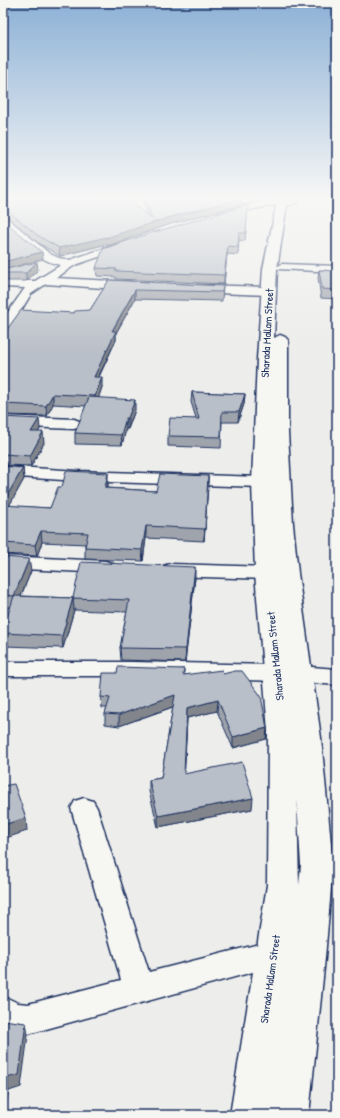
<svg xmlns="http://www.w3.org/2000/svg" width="340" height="1118" font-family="'Patrick Hand',sans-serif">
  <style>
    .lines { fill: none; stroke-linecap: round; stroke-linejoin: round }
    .street-casing { stroke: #1b2f5e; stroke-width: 3 }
    .secondary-casing { stroke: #1b2f5e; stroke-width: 3 }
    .street { fill: #f6f6f2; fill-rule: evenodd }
    .secondary { fill: #f6f6f2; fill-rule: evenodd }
    .wall { fill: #9fa4ac; stroke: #1b2f5e }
    .shaded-wall { fill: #82868c; stroke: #1b2f5e }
    .building { fill: #b9bfc8; stroke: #1b2f5e }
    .labels { text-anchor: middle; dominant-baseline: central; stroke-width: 3; stroke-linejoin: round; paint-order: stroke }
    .street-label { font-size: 11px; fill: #1b2f5e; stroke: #f6f6f2 }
  </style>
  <rect width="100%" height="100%" fill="#edeeec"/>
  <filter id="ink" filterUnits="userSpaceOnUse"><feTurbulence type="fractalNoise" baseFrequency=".025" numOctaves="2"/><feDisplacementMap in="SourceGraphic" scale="8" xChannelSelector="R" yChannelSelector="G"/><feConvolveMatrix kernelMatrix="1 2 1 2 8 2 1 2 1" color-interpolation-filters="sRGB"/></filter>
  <g filter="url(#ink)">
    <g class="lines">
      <g class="street-casing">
        <g id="street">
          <path d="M 283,199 L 292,199 L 297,202 C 292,207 282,204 276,205 C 258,207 240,213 223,217 L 218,214 L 220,212 L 258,202 Z"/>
          <path d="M 3,217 L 7,218 L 50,254 L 59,258 L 70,260 L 123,242 L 131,242 L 132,244 L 131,246 L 75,265 L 56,278 L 132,282 L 136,284 L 138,286 L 136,288 L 132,290 L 46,284 L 31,294 L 8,332 L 3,333 L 3,319 L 25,288 L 3,287 L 3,281 L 35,281 L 61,265 C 38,262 20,239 3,225 Z"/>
          <path d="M 282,264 L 337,266 L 337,272 L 278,269 L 276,267 Z"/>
          <path d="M 197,285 L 269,287 L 273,288 L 275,291 L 273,294 L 269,295 L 193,292 L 191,289 L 193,286 Z"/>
          <path d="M 3,416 L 74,419 L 79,421 L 82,424 L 79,427 L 74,429 L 3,426 Z"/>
          <path d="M 3,466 L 78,471 L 262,477 L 268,478 L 270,482 L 268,486 L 262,487 L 78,481 L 3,476 Z"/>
          <path d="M 3,556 L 105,561 L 112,563 L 115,567 L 112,571 L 105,573 L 3,568 Z"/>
          <path d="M 170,564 L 266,567 L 273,569 L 276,573 L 273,577 L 266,579 L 170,576 L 163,574 L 160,570 L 163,566 Z"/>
          <path d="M 3,662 L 132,662 L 277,665 L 285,668 L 288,673 L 285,678 L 277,681 L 132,676 L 3,676 Z"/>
          <path d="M 299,666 L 337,669 L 337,685 L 299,682 L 291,679 L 288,674 L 291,669 Z"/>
          <path d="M 84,798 L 93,801 L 97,808 L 149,972 L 275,940 L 285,943 L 290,953 L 285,963 L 28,1034 L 13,1033 L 3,1029 L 3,996 L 18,1003 L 28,1004 L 121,980 L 71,808 L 75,801 Z"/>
        </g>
      </g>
      <g class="secondary-casing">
        <path id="secondary" d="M 278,197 L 288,197 L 277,269 L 274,338 L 280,335 L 285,337 L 288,340 L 288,432 L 293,524 L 298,573 L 321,738 L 333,865 L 325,958 L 309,1115 L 230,1115 L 267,885 L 268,731 L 255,573 L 252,482 L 257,359 L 263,269 ZM 297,800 L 301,865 L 299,885 Z"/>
      </g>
      <use href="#street" class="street"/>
      <use href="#secondary" class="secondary"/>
    </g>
    <g class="wall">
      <path d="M 3,197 L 148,216 L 141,197 L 242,197 L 243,198 L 242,205 L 174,223 L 107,246 L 107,244 L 60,256 L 37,242 L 8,217 L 3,216 Z"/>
      <path d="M 248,205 L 245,241 L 239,240 L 238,255 L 227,254 L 224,284 L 116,279 L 116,277 L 97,276 L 96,268 Z"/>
      <path d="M 3,270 L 38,270 L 26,281 L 3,281 Z"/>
      <path d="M 319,270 L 337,271 L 337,299 L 321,298 L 318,278 Z"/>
      <path d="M 109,280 L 223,286 L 222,301 L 135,299 L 116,333 L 116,340 L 99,377 L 102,387 L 98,398 L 135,410 L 128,429 L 126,429 L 122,445 L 75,444 L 75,433 L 86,406 L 53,404 L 47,416 L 3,415 L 3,335 L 74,313 L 90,310 Z"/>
      <path d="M 192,392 L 245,394 L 244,404 L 238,422 L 222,422 L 221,448 L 168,446 L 168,436 L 196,418 L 191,402 Z"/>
      <path d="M 3,417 L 40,429 L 38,432 L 44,443 L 31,466 L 3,465 Z"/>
      <path d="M 3,466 L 23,468 L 24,479 L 9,506 L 50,508 L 62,487 L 108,483 L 108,488 L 156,491 L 208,476 L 204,541 L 146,538 L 143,561 L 85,559 L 85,544 L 42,542 L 37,556 L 3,554 Z"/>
      <path d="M 3,557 L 31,571 L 21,596 L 73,598 L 195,578 L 185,662 L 121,660 L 120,648 L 127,612 L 74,610 L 63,648 L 4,646 L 3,630 L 11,608 L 3,607 Z"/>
      <path d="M 184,669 L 184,675 L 223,674 L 267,728 L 266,739 L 233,748 L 217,711 L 187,718 L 184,774 L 252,809 L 158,827 L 149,791 L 149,780 L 161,778 L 173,707 L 119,726 L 105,724 L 105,714 L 107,708 L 102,708 L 101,697 L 117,673 Z"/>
    </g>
    <g class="shaded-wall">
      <path d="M 243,198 L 242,205 L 174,223 L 107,246 L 107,244 L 60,256 L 59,248 Z"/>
      <path d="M 228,246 L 227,254 L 224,284 L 224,275 Z"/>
      <path d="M 42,252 L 43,259 L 3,270 L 3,262 Z"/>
      <path d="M 37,262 L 38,270 L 26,281 L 26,273 Z"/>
      <path d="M 135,290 L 135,299 L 116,333 L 116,340 L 94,386 L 94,377 L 112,331 Z"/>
      <path d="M 102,377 L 102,387 L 96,406 L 95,396 Z"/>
      <path d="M 53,394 L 53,404 L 47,416 L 46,406 Z"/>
      <path d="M 245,394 L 244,404 L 238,422 L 239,412 Z"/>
      <path d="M 135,400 L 135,410 L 128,429 L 128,418 Z"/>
      <path d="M 126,418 L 126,429 L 122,445 L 121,435 Z"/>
      <path d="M 39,419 L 40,429 L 32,442 L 31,432 Z"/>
      <path d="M 43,432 L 44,443 L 31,466 L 30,456 Z"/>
      <path d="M 23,468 L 24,479 L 3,517 L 3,503 Z"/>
      <path d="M 108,473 L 108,483 L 106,499 L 105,488 Z"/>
      <path d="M 208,476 L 208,487 L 204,541 L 205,529 Z"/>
      <path d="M 146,526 L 146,538 L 143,561 L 142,550 Z"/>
      <path d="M 41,531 L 42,542 L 37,556 L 35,545 Z"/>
      <path d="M 29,559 L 31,571 L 16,608 L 14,596 Z"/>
      <path d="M 195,567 L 195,578 L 185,662 L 186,649 Z"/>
      <path d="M 73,598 L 74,610 L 63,648 L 62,636 Z"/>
      <path d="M 3,666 L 5,678 L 3,688 Z"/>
      <path d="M 175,695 L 175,706 L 119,726 L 119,715 Z"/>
      <path d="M 218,700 L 217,711 L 187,718 L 184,784 L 187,708 Z"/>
      <path d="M 267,728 L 266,739 L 233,748 L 233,737 Z"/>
      <path d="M 253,798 L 252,809 L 158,827 L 158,816 Z"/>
      <path d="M 26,818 L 27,831 L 3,839 L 3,825 Z"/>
      <path d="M 26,1023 L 28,1035 L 21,1087 L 9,1091 L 3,1114 L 3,1092 L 6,1078 Z"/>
    </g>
    <g class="building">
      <path d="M 3,197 L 124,197 L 152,219 L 144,197 L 242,197 L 243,198 L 174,216 L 106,238 L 107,237 L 59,248 L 37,235 L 7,210 L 3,209 Z"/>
      <path d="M 248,205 L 246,233 L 239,233 L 238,247 L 228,246 L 224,275 L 115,271 L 117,269 L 96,268 L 103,249 L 151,233 Z"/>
      <path d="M 3,220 L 42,252 L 3,262 Z"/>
      <path d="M 37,262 L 26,273 L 3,273 L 3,270 Z"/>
      <path d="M 319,270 L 337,271 L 337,290 L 322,289 Z"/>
      <path d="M 109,280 L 223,286 L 222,292 L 135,290 L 112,331 L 116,331 L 94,377 L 102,377 L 95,396 L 53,394 L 46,406 L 3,404 L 3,341 L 7,336 L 3,336 L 3,335 L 21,310 L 74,313 L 75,311 L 90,310 Z"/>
      <path d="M 192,392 L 245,394 L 239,412 L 222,412 L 221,437 L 168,436 L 170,418 L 199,419 Z"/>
      <path d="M 89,397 L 135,400 L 128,418 L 126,418 L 121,435 L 75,433 Z"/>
      <path d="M 3,417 L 39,419 L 31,432 L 43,432 L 30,456 L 3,454 Z"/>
      <path d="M 3,466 L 23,468 L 3,503 Z"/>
      <path d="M 66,471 L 108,473 L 105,488 L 156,491 L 160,474 L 208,476 L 205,529 L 146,526 L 142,550 L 85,547 L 88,533 L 41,531 L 35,545 L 3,543 L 3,505 L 50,508 L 58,487 L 62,487 Z"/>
      <path d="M 3,557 L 29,559 L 14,596 L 3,595 Z"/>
      <path d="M 81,562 L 195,567 L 186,649 L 120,648 L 129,600 L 73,598 Z"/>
      <path d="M 14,596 L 73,598 L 62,636 L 3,633 L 3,630 Z"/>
      <path d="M 118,667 L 184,669 L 183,675 L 222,670 L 223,674 L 235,671 L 242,671 L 261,696 L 267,728 L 233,737 L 218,700 L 187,708 L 184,774 L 242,762 L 253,798 L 158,816 L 149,780 L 161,778 L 175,695 L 119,715 L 105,714 L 110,698 L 101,697 L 103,673 L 117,673 Z"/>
      <path d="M 14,784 L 26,818 L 3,825 L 3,786 Z"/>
      <path d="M 3,1020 L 26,1023 L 19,1075 L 6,1078 L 3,1092 Z"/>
    </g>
  </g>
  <linearGradient id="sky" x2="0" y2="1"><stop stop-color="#8db1d6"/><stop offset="0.56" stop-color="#f7f7f6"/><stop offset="1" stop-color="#f7f7f6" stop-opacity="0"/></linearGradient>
  <rect width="340" height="353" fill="url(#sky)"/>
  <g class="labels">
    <g class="street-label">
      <text transform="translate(267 333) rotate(-87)">Sharada Mallam Street</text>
      <text transform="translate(275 656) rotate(-96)">Sharada Mallam Street</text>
      <text transform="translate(270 979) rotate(-82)">Sharada Mallam Street</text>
    </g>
  </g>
  <rect width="340" height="1118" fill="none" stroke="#f6f6f2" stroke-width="16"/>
  <rect x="8" y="8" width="324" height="1102" fill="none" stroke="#1b2f5e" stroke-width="1.5" filter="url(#ink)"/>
</svg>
